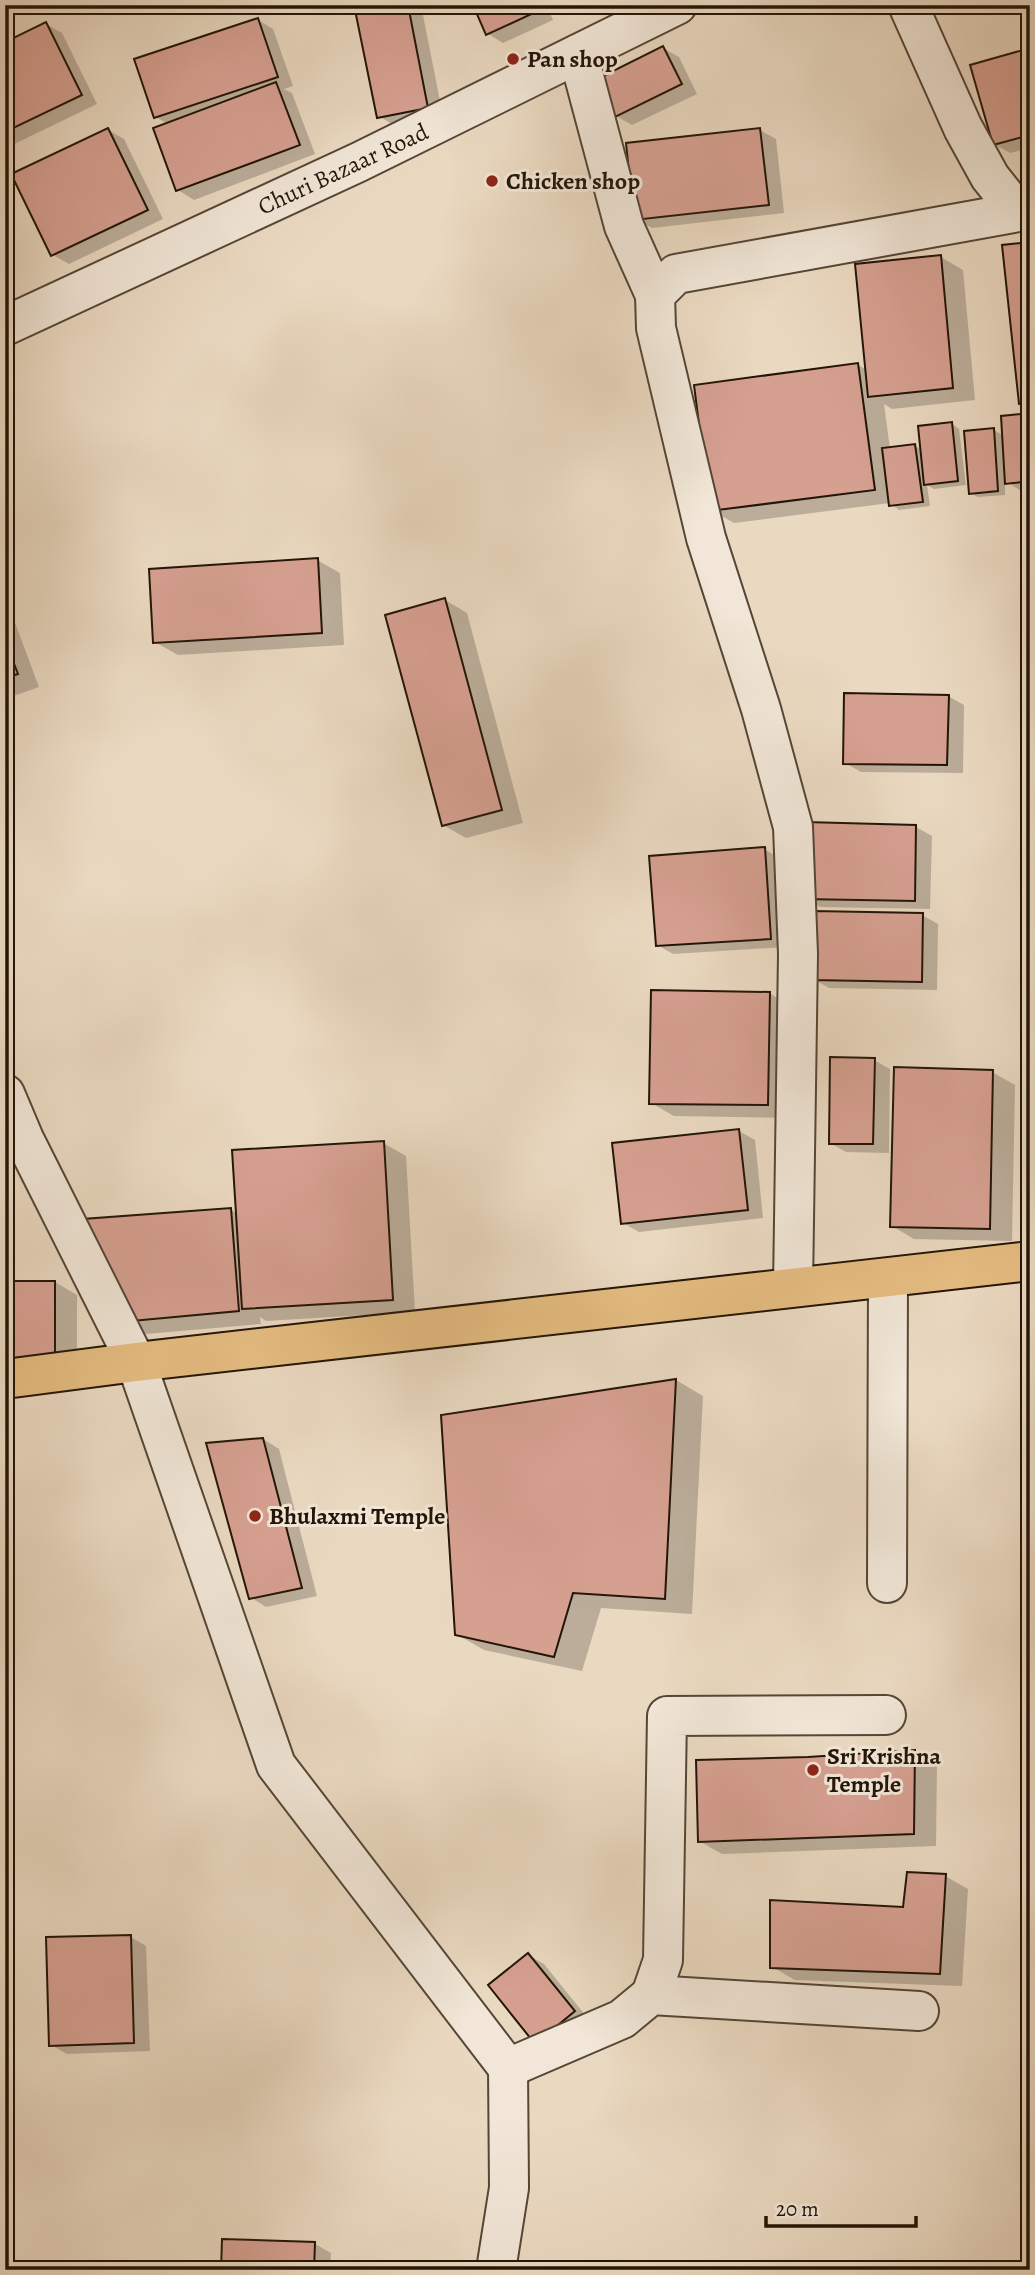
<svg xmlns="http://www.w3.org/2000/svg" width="1035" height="2275" font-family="Alegreya,serif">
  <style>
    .shadow { fill: #0003 }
    .building { fill: #d6a091; stroke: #231507; stroke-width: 2 }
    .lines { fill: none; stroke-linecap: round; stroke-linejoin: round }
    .minor-casing { stroke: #554636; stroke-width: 42 }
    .major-casing { stroke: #231507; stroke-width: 42 }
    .minor { stroke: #f1e6d7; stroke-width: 38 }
    .major { stroke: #e5bc80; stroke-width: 38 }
    .poi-dot { fill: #8f2418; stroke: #f1e6d7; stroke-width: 2.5 }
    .labels { text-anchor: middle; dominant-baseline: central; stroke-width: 6; stroke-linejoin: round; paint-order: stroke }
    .poi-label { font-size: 24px; font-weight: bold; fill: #231507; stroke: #f1e6d7; text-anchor: start }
    .street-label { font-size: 24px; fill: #231507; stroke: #f1e6d7 }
  </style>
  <rect width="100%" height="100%" fill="#ead9c1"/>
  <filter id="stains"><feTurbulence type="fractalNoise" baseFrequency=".00286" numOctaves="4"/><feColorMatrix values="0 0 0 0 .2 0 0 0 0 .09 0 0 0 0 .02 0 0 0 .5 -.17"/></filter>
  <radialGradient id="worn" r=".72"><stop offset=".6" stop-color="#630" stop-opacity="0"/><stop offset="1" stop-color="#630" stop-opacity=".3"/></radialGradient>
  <g class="shadow">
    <path d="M 356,5 L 421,5 L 443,116 L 395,126 L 379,116 Z"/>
    <path d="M 475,5 L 547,5 L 553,20 L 503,43 L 487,33 Z"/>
    <path d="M 258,20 L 273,29 L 293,86 L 284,89 L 292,93 L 315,154 L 194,200 L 178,190 L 168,124 L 156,117 Z"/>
    <path d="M 46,24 L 62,33 L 97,104 L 6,148 L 5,44 Z"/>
    <path d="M 663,48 L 679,57 L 697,94 L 632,125 L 616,116 Z"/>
    <path d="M 1030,50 L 1030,148 L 1010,153 L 994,144 Z"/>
    <path d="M 108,130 L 124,139 L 163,219 L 69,264 L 53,255 Z"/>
    <path d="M 760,130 L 776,139 L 784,213 L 652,228 L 636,219 Z"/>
    <path d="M 941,257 L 963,270 L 975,400 L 892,409 L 884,404 L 890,449 L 915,446 L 922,450 L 952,424 L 959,429 L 966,485 L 934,489 L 927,485 L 930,506 L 899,510 L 890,503 L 734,523 L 711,510 L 858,365 L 867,370 Z"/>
    <path d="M 1030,415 L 1030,491 L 1023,492 L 1005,481 L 1005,495 L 978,497 L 970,493 L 994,430 L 1004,436 Z"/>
    <path d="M 317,560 L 340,573 L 344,645 L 178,655 L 155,642 Z"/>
    <path d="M 5,596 L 39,687 L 5,699 Z"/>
    <path d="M 445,600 L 467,613 L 523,823 L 466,838 L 443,825 Z"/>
    <path d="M 948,696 L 964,705 L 963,773 L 861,772 L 845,763 Z"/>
    <path d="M 916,827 L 932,836 L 930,909 L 820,907 L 804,898 Z"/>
    <path d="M 764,849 L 780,858 L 786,947 L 673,954 L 657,945 Z"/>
    <path d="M 922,915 L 938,924 L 937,990 L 829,988 L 813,979 Z"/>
    <path d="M 769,993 L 792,1007 L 790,1118 L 674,1116 L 651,1103 Z"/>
    <path d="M 874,1060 L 890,1069 L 889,1153 L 846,1152 L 830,1143 Z"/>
    <path d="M 992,1072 L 1015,1085 L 1012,1241 L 914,1239 L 892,1226 Z"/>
    <path d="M 739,1131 L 755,1140 L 763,1218 L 639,1232 L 623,1223 Z"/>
    <path d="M 383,1143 L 406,1156 L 415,1312 L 266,1321 L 260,1317 L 261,1324 L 146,1334 L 123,1321 L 231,1210 L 238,1214 Z"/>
    <path d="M 55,1282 L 77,1295 L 77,1381 L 5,1381 Z"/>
    <path d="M 676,1380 L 703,1396 L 692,1614 L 601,1608 L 582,1671 L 484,1650 L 456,1634 Z"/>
    <path d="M 263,1439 L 279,1449 L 317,1596 L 266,1607 L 250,1597 Z"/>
    <path d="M 914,1751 L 937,1764 L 936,1846 L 722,1854 L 699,1841 L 808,1759 Z"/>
    <path d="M 945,1876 L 968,1889 L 962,1986 L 795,1980 L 772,1967 L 904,1908 Z"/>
    <path d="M 131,1937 L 146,1946 L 150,2051 L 67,2054 L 51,2045 Z"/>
    <path d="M 528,1955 L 544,1964 L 590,2021 L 552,2051 Z"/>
    <path d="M 315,2244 L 331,2253 L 330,2270 L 222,2270 Z"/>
  </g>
  <g class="building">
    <path d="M 354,5 L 408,5 L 428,108 L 377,118 Z"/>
    <path d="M 473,5 L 536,5 L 538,11 L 486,35 Z"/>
    <path d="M 258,18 L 278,77 L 154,118 L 134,59 Z"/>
    <path d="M 46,22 L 82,95 L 5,132 L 5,42 Z"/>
    <path d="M 663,46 L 682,84 L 615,117 L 597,79 Z"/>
    <path d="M 1030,48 L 1030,135 L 993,145 L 970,65 Z"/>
    <path d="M 276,82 L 300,145 L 176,191 L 153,128 Z"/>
    <path d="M 108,128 L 148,210 L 51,256 L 11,174 Z"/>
    <path d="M 760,128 L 769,205 L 634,220 L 626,143 Z"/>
    <path d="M 1030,242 L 1030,403 L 1019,404 L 1002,245 Z"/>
    <path d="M 941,255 L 953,388 L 868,397 L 855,264 Z"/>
    <path d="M 858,363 L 875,490 L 710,511 L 694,385 Z"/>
    <path d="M 1030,413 L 1030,481 L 1005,484 L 1001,416 Z"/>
    <path d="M 952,422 L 958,481 L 924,485 L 918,426 Z"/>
    <path d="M 994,428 L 998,491 L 969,494 L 964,431 Z"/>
    <path d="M 915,444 L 923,502 L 889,506 L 882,448 Z"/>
    <path d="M 318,558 L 322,633 L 153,643 L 149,569 Z"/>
    <path d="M 445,598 L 502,810 L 442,826 L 385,615 Z"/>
    <path d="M 5,640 L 18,674 L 5,678 Z"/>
    <path d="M 844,693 L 949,695 L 947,765 L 843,764 Z"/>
    <path d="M 805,822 L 916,825 L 915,901 L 802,899 Z"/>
    <path d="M 765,847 L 771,939 L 656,946 L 649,856 Z"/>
    <path d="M 813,911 L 923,913 L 922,982 L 811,980 Z"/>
    <path d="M 651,990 L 770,992 L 768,1105 L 649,1104 Z"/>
    <path d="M 830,1057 L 875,1058 L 873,1144 L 829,1144 Z"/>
    <path d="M 894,1067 L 993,1070 L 990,1229 L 890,1227 Z"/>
    <path d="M 739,1129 L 748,1210 L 621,1224 L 612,1143 Z"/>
    <path d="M 384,1141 L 393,1300 L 242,1309 L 232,1150 Z"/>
    <path d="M 231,1208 L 239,1311 L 121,1322 L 83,1219 Z"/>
    <rect x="5" y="1281" width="50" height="88"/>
    <path d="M 676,1379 L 665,1599 L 573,1593 L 554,1657 L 455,1635 L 441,1415 Z"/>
    <path d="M 263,1438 L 302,1588 L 249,1599 L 206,1443 Z"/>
    <path d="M 915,1750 L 914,1834 L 698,1842 L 696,1760 L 808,1757 Z"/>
    <path d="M 907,1872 L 946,1874 L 940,1974 L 770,1968 L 770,1900 L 903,1907 Z"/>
    <path d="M 131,1935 L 134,2043 L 49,2046 L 46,1937 Z"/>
    <path d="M 528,1953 L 575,2011 L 535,2044 L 488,1985 Z"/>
    <path d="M 222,2239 L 315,2242 L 314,2270 L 221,2270 Z"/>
  </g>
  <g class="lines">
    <g class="minor-casing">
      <g id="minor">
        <path d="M 908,5 L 963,128 L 990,177 L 1017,211 L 1030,213"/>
        <path d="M 578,54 L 624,226 L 655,295"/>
        <path d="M 5,326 L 359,162 L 677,5"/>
        <path d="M 5,1094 L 24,1139 L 136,1362 L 276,1765 L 508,2068 L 509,2188 L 496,2270"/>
        <path d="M 793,1287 L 798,954 L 793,827 L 761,709 L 706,538 L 656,328 L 655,295 L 676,274 L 1030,210"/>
        <path d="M 887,1583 L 888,1278"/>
        <path d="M 651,1995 L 663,1960 L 667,1716 L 886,1715"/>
        <path d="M 508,2068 L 622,2019 L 651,1995 L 919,2011"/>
      </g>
    </g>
    <g class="major-casing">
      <path id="major" d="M 5,1379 L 136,1362 L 1030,1261"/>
    </g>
    <use href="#minor" class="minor"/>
    <use href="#major" class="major"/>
  </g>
  <g class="poi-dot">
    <circle cx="513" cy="59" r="7"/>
    <circle cx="492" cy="181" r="7"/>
    <circle cx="255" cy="1516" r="7"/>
    <circle cx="813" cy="1770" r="7"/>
  </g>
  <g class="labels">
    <g class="poi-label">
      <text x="527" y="59">Pan shop</text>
      <text x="506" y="181">Chicken shop</text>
      <text x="269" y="1516">Bhulaxmi Temple</text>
      <text x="827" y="1756">Sri Krishna<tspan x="827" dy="28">Temple</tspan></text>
    </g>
    <g class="street-label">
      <text transform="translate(343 169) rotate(-25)">Churi Bazaar Road</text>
    </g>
  </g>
  <rect width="1035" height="2275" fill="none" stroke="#ead9c1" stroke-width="28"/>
  <rect x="7" y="7" width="1021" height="2261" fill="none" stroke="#231507" stroke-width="3.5"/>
  <rect x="14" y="14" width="1007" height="2247" fill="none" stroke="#231507" stroke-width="2"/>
  <path d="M766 2216v10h150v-10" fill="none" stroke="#231507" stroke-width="3.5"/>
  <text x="776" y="2216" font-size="21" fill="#231507" stroke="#f1e6d7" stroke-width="5" paint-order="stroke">20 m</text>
  <rect width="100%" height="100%" filter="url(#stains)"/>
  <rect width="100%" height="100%" fill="url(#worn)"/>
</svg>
